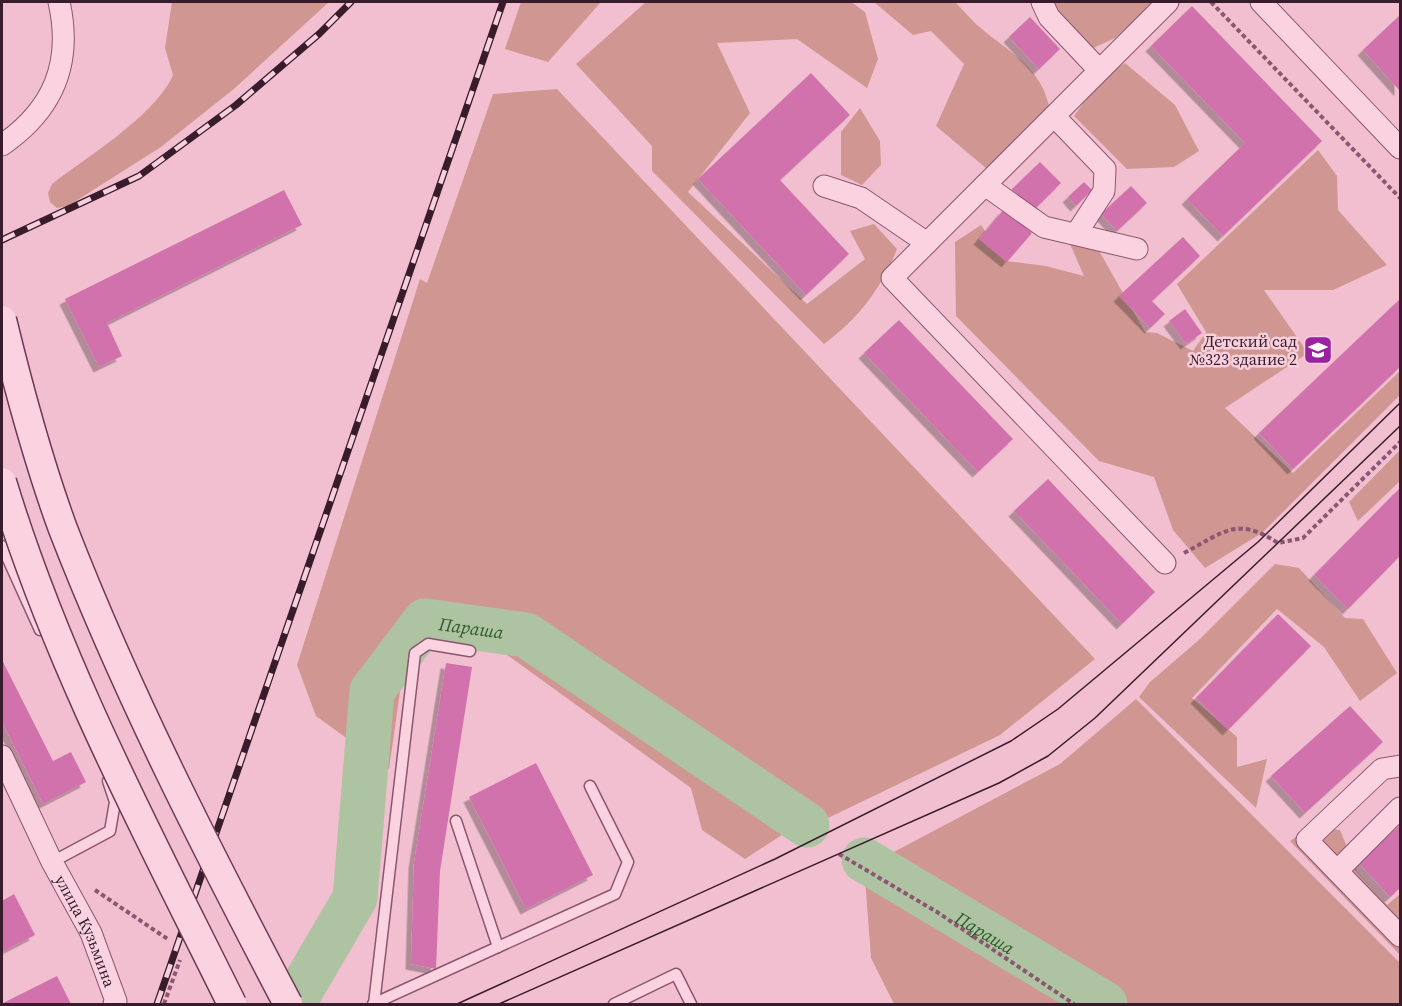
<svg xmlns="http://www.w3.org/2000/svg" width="1402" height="1006" font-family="'Source Serif 4',serif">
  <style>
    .green { fill: #d09792 }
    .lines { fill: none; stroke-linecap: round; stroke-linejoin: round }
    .river { stroke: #adc3a2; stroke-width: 45 }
    .building { fill: #d272ad; filter: url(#shadow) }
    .service-casing { stroke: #8b5671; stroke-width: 13 }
    .minor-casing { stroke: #8b5671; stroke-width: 23 }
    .path { stroke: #8b5671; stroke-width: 4; stroke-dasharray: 4.5 3; stroke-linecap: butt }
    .service { stroke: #fbd3e0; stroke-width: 10 }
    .minor { stroke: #fbd3e0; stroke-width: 21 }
    .tram { stroke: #391c2c; stroke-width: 1.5 }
    .rail-casing { stroke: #391c2c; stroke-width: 7 }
    .rail { stroke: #f8cfdc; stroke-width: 4.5; stroke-dasharray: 14; stroke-linecap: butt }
    .secondary-bridge-casing { stroke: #6d3955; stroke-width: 31; stroke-linecap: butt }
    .secondary-bridge { stroke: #fbd3e0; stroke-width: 28 }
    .labels { text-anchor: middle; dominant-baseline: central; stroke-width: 5; stroke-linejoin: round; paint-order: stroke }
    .poi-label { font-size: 16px; fill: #391c2c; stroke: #f8cfdc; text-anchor: end }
    .street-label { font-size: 16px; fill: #391c2c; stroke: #f8cfdc }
    .water-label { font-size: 18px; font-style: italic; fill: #2e5b29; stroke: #f8cfdc }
  </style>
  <defs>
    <filter id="shadow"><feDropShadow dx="-5.5" dy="5.5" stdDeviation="0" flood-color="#0004"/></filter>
  </defs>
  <rect width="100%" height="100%" fill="#f1bfcf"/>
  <g class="green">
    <path d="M 172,2 L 329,2 L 235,88 L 161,147 L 68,206 L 57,208 L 50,202 L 48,193 L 52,184 C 87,157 156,115 173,75 L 165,48 Z"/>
    <path d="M 521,2 L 601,2 L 548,62 L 505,49 Z"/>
    <path d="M 646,2 L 851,2 L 865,12 L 878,59 L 867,88 L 797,39 L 717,43 L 750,113 L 688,192 L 807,304 L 865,259 L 850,231 L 874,224 L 897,249 C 881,289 859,318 824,344 L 652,171 L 652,146 L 576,64 Z"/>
    <path d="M 874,2 L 955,2 C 962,9 968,16 975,23 C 1004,50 1039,63 1049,106 L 987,169 L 936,126 L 964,64 L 931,31 L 913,35 Z"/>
    <path d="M 1049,2 L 1155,2 L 1115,38 L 1087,51 Z"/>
    <path d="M 1125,63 L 1175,105 L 1199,151 L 1174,167 L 1127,169 L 1074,116 L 1100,80 Z"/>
    <path d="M 557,89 L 1095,659 L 1000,735 L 826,819 L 817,812 L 745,859 L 702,830 L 691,788 L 503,652 L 428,632 L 404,664 L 389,769 L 316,716 L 297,665 L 420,279 L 427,283 L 493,94 Z"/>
    <path d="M 860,108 L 880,141 L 881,165 L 862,185 L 841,175 L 841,132 Z"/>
    <path d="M 1318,150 L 1337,176 L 1338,210 L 1387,265 L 1333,290 L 1264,290 L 1308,353 L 1225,408 L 1293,473 L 1400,371 L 1400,395 L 1262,533 L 1205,568 L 1173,530 L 1154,477 L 1099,461 L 956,316 L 955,242 L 981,225 L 1005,261 L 1046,266 L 1084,276 L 1063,228 L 1080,217 L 1145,332 L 1157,333 L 1193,351 L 1206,332 L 1177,284 Z"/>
    <path d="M 1400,450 L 1400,481 L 1358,521 L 1349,502 Z"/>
    <path d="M 1275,564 L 1299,568 L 1345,618 L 1363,619 L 1397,673 L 1360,701 L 1324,647 L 1277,609 L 1192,698 L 1237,737 L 1237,767 L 1267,759 L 1256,808 L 1139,697 L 1150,682 L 1200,639 Z"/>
    <path d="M 1136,699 L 1400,963 L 1400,1004 L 1110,1004 L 887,869 L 890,854 L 1060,764 Z"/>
    <path d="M 1311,827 L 1340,830 L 1357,871 L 1387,905 L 1400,894 L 1400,955 L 1290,841 Z"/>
    <path d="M 864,865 L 1095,1004 L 894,1004 L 871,958 Z"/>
  </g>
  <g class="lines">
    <g class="river">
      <path id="s1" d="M 864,860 L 1105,1004"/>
      <path id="s2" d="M 293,1004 L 355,898 L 372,691 L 425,621 L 526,635 L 807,825"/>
    </g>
  </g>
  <g class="building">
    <path d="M 1192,6 L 1322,141 L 1223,236 L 1187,199 L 1245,143 L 1151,46 Z"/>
    <path d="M 1400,15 L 1400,91 L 1363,50 Z"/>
    <path d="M 1030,17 L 1060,49 L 1039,69 L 1009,37 Z"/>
    <path d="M 811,73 L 850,115 L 780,180 L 849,254 L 806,295 L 698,179 Z"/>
    <path d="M 1040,162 L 1061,183 L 1033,211 L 1012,189 Z"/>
    <path d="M 1084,182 L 1092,190 L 1076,206 L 1068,197 Z"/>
    <path d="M 1131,186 L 1147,203 L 1117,231 L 1101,214 Z"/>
    <path d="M 284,190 L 302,225 L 107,323 L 122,356 L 99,367 L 65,299 Z"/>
    <path d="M 1004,209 L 1032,233 L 1007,262 L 979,239 Z"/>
    <path d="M 1183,237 L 1200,256 L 1152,301 L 1165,314 L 1150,328 L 1119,296 Z"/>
    <path d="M 1400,299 L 1400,367 L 1293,469 L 1259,433 Z"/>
    <path d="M 1185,309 L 1202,333 L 1186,344 L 1169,321 Z"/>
    <path d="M 899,320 L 1013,439 L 978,472 L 864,353 Z"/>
    <path d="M 1048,479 L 1155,592 L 1122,624 L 1014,511 Z"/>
    <path d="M 1400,488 L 1400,556 L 1348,609 L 1314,575 Z"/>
    <path d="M 1278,614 L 1311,646 L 1228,730 L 1196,698 Z"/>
    <path d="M 2,660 L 53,761 L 71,752 L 86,782 L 43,804 L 2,722 Z"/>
    <path d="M 446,663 L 472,667 L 440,871 L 436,969 L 411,964 L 414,863 Z"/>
    <path d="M 1350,706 L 1383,742 L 1305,813 L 1271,776 Z"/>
    <path d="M 536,763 L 593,875 L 526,909 L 469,797 Z"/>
    <path d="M 1400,825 L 1400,888 L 1390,897 L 1359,863 Z"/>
    <path d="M 14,894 L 35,935 L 2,952 L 2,901 Z"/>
    <path d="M 57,976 L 71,1004 L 3,1004 L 3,1003 Z"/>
  </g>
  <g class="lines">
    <g class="service-casing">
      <g id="service">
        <path d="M 2,546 L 40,630"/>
        <path d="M 52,862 L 110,831 L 115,802 L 108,781"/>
        <path d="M 498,947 L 615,894 L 628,862 L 590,786"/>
        <path d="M 373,1004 L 498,947 L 456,821"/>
        <path d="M 374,1004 L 415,653 L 428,644 L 470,651"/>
        <path d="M 614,1004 L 676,974 L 691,1004"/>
      </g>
    </g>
    <g class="minor-casing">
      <g id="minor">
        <path d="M 1042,2 L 1049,17 L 1099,70"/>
        <path d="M 1261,2 L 1400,148"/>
        <path d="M 1054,116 L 1105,169 L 1104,191 L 1076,234"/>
        <path d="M 2,145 C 53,110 73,64 59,2"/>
        <path d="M 985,185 L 1044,227 L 1137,249"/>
        <path d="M 824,186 L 861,198 L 927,243"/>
        <path d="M 1165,563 L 892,278 L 1168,2"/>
        <path id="s3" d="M 2,756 L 52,862 L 91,933 L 116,1001 L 114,1004"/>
        <path d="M 1400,808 L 1337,871 L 1400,936"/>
        <path d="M 1337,871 L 1307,840 L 1382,769 L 1400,766"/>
      </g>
    </g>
    <g class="path">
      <path d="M 1211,2 L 1400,198"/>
      <path d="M 1184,553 C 1224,532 1237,516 1278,543 L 1303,538 L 1400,442"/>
      <path d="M 839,854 L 937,912 L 1074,1004"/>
      <path d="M 95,890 L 169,940"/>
      <path d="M 164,1004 L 180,960"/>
    </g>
    <use href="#service" class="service"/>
    <use href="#minor" class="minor"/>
    <g class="tram">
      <path d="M 457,1004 L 775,859 L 1011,741 L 1058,709 L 1258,542 L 1400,403"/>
      <path d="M 499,1004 L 999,783 L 1048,756 L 1095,718 L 1400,426"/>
    </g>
    <g class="rail-casing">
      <g id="rail">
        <path d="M 2,240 L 139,176 L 236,105 L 319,34 L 351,2"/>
        <path d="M 157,1004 L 503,2"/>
      </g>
    </g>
    <use href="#rail" class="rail"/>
    <g class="secondary-bridge-casing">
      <g id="secondary-bridge">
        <path d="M 2,320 C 19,390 38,461 63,529 C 127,694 206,848 288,1004"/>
        <path d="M 2,482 C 57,664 148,834 232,1004"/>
      </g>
    </g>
    <use href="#secondary-bridge" class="secondary-bridge"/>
  </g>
  <defs>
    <g id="school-square" transform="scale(1.5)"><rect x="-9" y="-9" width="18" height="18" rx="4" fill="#9a219f" stroke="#f8cfdc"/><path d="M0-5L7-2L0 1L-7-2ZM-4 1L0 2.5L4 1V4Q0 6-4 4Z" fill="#fff"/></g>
  </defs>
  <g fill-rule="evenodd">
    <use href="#school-square" x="1318" y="350"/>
  </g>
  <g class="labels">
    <g class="poi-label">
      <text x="1297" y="341">Детский сад<tspan x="1297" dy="18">№323 здание 2</tspan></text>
    </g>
    <g class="street-label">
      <text stroke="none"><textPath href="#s3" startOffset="194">улица Кузьмина</textPath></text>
    </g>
    <g class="water-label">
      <text stroke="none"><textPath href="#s2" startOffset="465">Параша</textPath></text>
      <text stroke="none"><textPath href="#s1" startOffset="141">Параша</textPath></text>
    </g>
  </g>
  <rect width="1402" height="1006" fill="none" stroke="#391c2c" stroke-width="6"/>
</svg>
